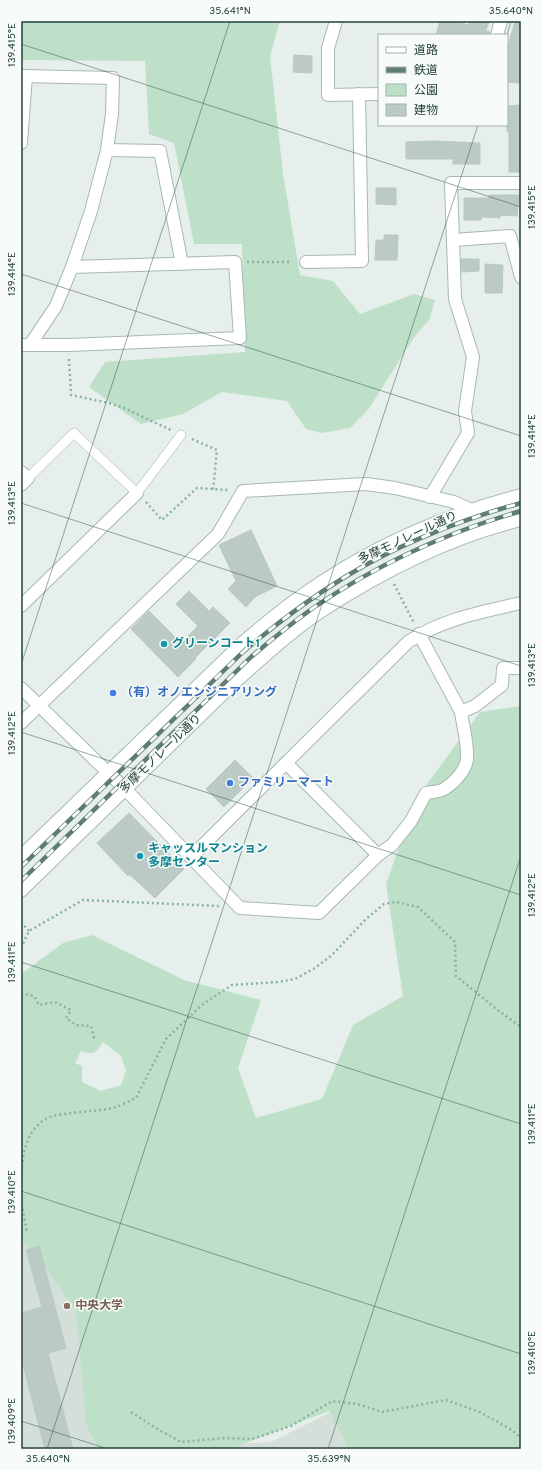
<svg xmlns="http://www.w3.org/2000/svg" width="542" height="1470" font-family="Overpass,'Noto Sans JP',sans-serif">
  <style>
    .built { fill: #d4dfda }
    .green { fill: #bfe0c8; fill-rule: evenodd }
    .building { fill: #bbcac4; stroke: #b8c9c2 }
    .lines { fill: none; stroke-linecap: round; stroke-linejoin: round }
    .lane-casing { stroke: #a8b8b2; stroke-width: 10 }
    .street-casing { stroke: #a8b8b2; stroke-width: 14 }
    .secondary-casing { stroke: #a4bbb3; stroke-width: 14 }
    .path { stroke: #86b3a5; stroke-width: 2.5; stroke-dasharray: 2 3; stroke-linecap: butt }
    .lane { stroke: #fff; stroke-width: 9 }
    .street { stroke: #fff; stroke-width: 12 }
    .secondary { stroke: #fff; stroke-width: 12 }
    .rail-casing { stroke: #5f7d75; stroke-width: 4.5 }
    .rail { stroke: #f7fbf9; stroke-width: 3; stroke-dasharray: 9; stroke-linecap: butt }
    .ticks { fill: none; stroke: #24423a; stroke-width: 1; stroke-opacity: 0.45 }
    .culture-dot { fill: #0f9aa8; stroke: #f7fbf9; stroke-width: 1.5 }
    .shop-dot { fill: #3f7fe0; stroke: #f7fbf9; stroke-width: 1.5 }
    .education-dot { fill: #8d6e63; stroke: #f7fbf9; stroke-width: 1.5 }
    .labels { text-anchor: middle; dominant-baseline: central; stroke-width: 3; stroke-linejoin: round; paint-order: stroke }
    .street-label { font-size: 12px; fill: #24423a; stroke: #f7fbf9 }
    .culture-label { font-size: 12px; font-weight: bold; fill: #0d838f; stroke: #f7fbf9; text-anchor: start }
    .shop-label { font-size: 12px; font-weight: bold; fill: #366cbe; stroke: #f7fbf9; text-anchor: start }
    .education-label { font-size: 12px; font-weight: bold; fill: #785e54; stroke: #f7fbf9; text-anchor: start }
    .neatline { fill: none; stroke: #24423a; stroke-width: 1.5 }
    .ticks-label { font-size: 10px; text-anchor: middle; fill: #24423a }
  </style>
  <rect width="100%" height="100%" fill="#e6efeb"/>
  <path class="built" d="M 21,1149 L 181,1447 L 271,1442 L 361,1397 L 392,1449 L 21,1449 Z"/>
  <g class="green">
    <path d="M 21,21 L 280,21 L 270,56 L 283,174 L 300,275 L 333,281 L 360,314 L 414,294 L 435,300 L 429,320 L 415,336 L 368,410 L 350,428 L 322,433 L 306,429 L 287,401 L 222,392 L 183,414 L 141,424 L 89,387 L 105,362 L 245,352 L 242,244 L 194,244 L 174,143 L 149,134 L 145,61 L 21,60 Z"/>
    <path d="M 521,706 L 521,1449 L 349,1449 L 329,1411 L 230,1449 L 99,1449 L 86,1424 L 76,1310 L 27,1243 L 21,1245 L 21,974 L 63,943 L 92,935 L 184,980 L 261,1000 L 238,1068 L 256,1118 L 322,1099 L 353,1025 L 403,996 L 386,884 L 416,799 L 480,712 ZM 103,1042 L 121,1056 L 126,1071 L 121,1085 L 101,1091 L 82,1082 L 82,1066 L 75,1063 L 81,1051 C 95,1055 95,1054 103,1042 Z"/>
  </g>
  <g class="building">
    <path d="M 440,21 L 456,21 L 468,25 L 470,21 L 489,21 L 486,31 L 490,32 L 490,35 L 436,35 Z"/>
    <path d="M 515,21 L 521,21 L 521,71 L 520,71 L 519,83 L 507,82 L 507,50 Z"/>
    <path d="M 294,55 L 312,56 L 312,73 L 293,72 Z"/>
    <path d="M 521,105 L 521,172 L 509,172 L 509,132 L 507,132 L 507,106 Z"/>
    <path d="M 434,141 L 480,143 L 480,164 L 453,164 L 453,159 L 406,159 L 406,142 Z"/>
    <path d="M 376,188 L 396,188 L 396,205 L 376,204 Z"/>
    <path d="M 489,195 L 519,195 L 517,216 L 500,215 L 500,218 L 481,217 L 481,220 L 464,220 L 464,198 L 489,198 Z"/>
    <path d="M 384,235 L 398,235 L 397,260 L 375,260 L 376,240 L 384,240 Z"/>
    <path d="M 461,259 L 479,259 L 479,271 L 462,272 Z"/>
    <path d="M 485,264 L 503,265 L 502,293 L 485,293 Z"/>
    <path d="M 251,530 L 277,586 L 255,597 L 246,607 L 228,589 L 236,581 L 219,545 Z"/>
    <path d="M 189,591 L 209,611 L 213,607 L 230,623 L 195,658 L 196,659 L 178,677 L 131,629 L 149,611 L 181,643 L 198,626 L 176,604 Z"/>
    <path d="M 235,760 L 253,778 L 224,807 L 206,789 Z"/>
    <path d="M 129,813 L 184,869 L 155,898 L 129,874 L 128,876 L 97,843 Z"/>
    <path d="M 39,1246 L 66,1348 L 48,1353 L 73,1449 L 45,1449 L 21,1357 L 21,1313 L 42,1307 L 26,1250 Z"/>
  </g>
  <g class="lines">
    <g class="lane-casing">
      <path id="lane" d="M 28,478 L 74,433 L 137,493 L 181,435"/>
    </g>
    <g class="street-casing">
      <g id="street">
        <path d="M 336,21 L 328,48 L 328,95 L 379,94"/>
        <path d="M 497,35 L 501,21"/>
        <path d="M 21,76 L 113,78 L 112,114 L 107,150 L 91,211 L 72,267 L 56,306 L 30,345"/>
        <path d="M 21,143 L 26,76"/>
        <path d="M 107,150 L 160,151 L 182,264"/>
        <path d="M 453,240 L 510,236 L 521,277"/>
        <path d="M 306,262 L 362,261 L 359,94"/>
        <path d="M 21,345 L 69,345 L 240,338 L 235,262 L 72,267"/>
        <path d="M 21,472 L 28,478 L 21,485"/>
        <path d="M 430,497 L 468,433 L 465,411 L 473,357 L 455,299 L 451,183 L 521,183"/>
        <path d="M 21,606 L 137,493"/>
        <path d="M 419,634 L 461,712 L 475,706 L 502,685 L 503,668 L 521,668"/>
        <path d="M 21,723 L 218,534 L 243,491 L 366,484 L 395,488 L 454,502 L 471,510"/>
        <path d="M 286,763 L 378,855"/>
        <path d="M 125,789 L 240,908 L 319,913 L 378,855 L 392,845 L 411,821 L 426,793 C 431,792 437,792 442,790 C 452,785 466,771 467,759 C 468,743 463,727 461,712"/>
        <path d="M 191,857 L 408,642 C 442,619 482,612 521,603"/>
      </g>
    </g>
    <g class="secondary-casing">
      <g id="secondary">
        <path d="M 21,688 L 125,789"/>
        <path d="M 21,856 L 242,643 C 262,626 282,609 304,594 C 369,548 444,515 521,495"/>
        <path d="M 21,891 L 233,684 C 261,659 289,633 320,612 C 380,573 451,537 521,520"/>
      </g>
    </g>
    <g class="path">
      <path d="M 247,262 L 292,262"/>
      <path d="M 69,359 L 71,395 L 109,403 L 124,408 L 171,430"/>
      <path d="M 192,439 L 217,450 L 213,490"/>
      <path d="M 146,502 L 162,520 L 197,488 L 228,490"/>
      <path d="M 394,584 L 414,623"/>
      <path d="M 21,922 L 29,931"/>
      <path d="M 21,948 L 29,931 L 83,900 L 219,906"/>
      <path d="M 21,993 L 34,996 L 39,1005 L 55,1002 L 71,1010 L 66,1018 L 76,1025 L 91,1026 L 95,1041"/>
      <path d="M 21,1187 C 22,1163 22,1135 44,1120 C 55,1112 93,1112 108,1109 C 117,1108 127,1102 136,1098 L 166,1039 L 203,1004 L 232,985 L 278,982 L 295,979 L 315,968 L 332,955 L 366,919 L 384,904 L 396,902 L 418,907 L 455,942 L 456,976 L 495,1008 L 521,1027"/>
      <path d="M 21,1199 L 27,1233"/>
      <path d="M 131,1412 L 154,1427 L 181,1442 L 224,1438 L 252,1439 L 291,1426 L 332,1401 L 357,1404 L 382,1412 L 446,1400 L 480,1412 L 512,1430 L 521,1438"/>
    </g>
    <use href="#lane" class="lane"/>
    <use href="#street" class="street"/>
    <use href="#secondary" class="secondary"/>
    <g class="rail-casing">
      <g id="rail">
        <path d="M 21,867 L 244,651 C 276,624 309,599 345,577 C 399,544 460,520 521,503"/>
        <path d="M 21,881 L 251,657 C 271,640 292,623 313,608 C 376,565 448,532 521,511"/>
      </g>
    </g>
    <use href="#rail" class="rail"/>
  </g>
  <path class="ticks" d="M 507,35 L 511,21M 21,44 L 521,207M 21,274 L 521,436M 21,503 L 521,666M 21,665 L 230,21M 21,732 L 521,895M 21,962 L 521,1124M 21,1191 L 521,1354M 21,1421 L 108,1449M 47,1449 L 478,125M 328,1449 L 521,856"/>
  <g class="culture-dot">
    <circle cx="164" cy="644" r="4"/>
    <circle cx="140" cy="856" r="4"/>
  </g>
  <g class="shop-dot">
    <circle cx="113" cy="693" r="4"/>
    <circle cx="230" cy="783" r="4"/>
  </g>
  <circle class="education-dot" cx="67" cy="1306" r="4"/>
  <g class="labels">
    <g class="street-label">
      <text transform="translate(408 538) rotate(-25)">多摩モノレール通り</text>
      <text transform="translate(161 754) rotate(-44)">多摩モノレール通り</text>
    </g>
    <g class="culture-label">
      <text x="172" y="644">グリーンコート1</text>
      <text x="148" y="849">キャッスルマンション<tspan x="148" dy="14">多摩センター</tspan></text>
    </g>
    <g class="shop-label">
      <text x="121" y="693">（有）オノエンジニアリング</text>
      <text x="238" y="783">ファミリーマート</text>
    </g>
    <g class="education-label">
      <text x="75" y="1306">中央大学</text>
    </g>
  </g>
  <rect width="542" height="1470" fill="none" stroke="#f7fbf9" stroke-width="44"/>
  <rect x="378" y="34" width="130" height="92" fill="#f7fbf9" stroke="#a3b1ad"/>
  <rect x="386" y="47" width="20" height="6" fill="#ffffff" stroke="#a3b1ad"/>
  <text x="414" y="54" font-size="12" fill="#24423a">道路</text>
  <rect x="386" y="67" width="20" height="6" fill="#5f7d75" stroke="#a3b1ad"/>
  <text x="414" y="74" font-size="12" fill="#24423a">鉄道</text>
  <rect x="386" y="84" width="20" height="12" fill="#bfe0c8" stroke="#a3b1ad"/>
  <text x="414" y="94" font-size="12" fill="#24423a">公園</text>
  <rect x="386" y="104" width="20" height="12" fill="#bbcac4" stroke="#a3b1ad"/>
  <text x="414" y="114" font-size="12" fill="#24423a">建物</text>
  <rect x="22" y="22" width="498" height="1426" class="neatline"/>
  <g class="ticks-label">
    <text x="230" y="14">35.641°N</text>
    <text x="511" y="14">35.640°N</text>
    <text transform="translate(11 45) rotate(-90)" y="4">139.415°E</text>
    <text transform="translate(531 207) rotate(-90)" y="4">139.415°E</text>
    <text transform="translate(11 274) rotate(-90)" y="4">139.414°E</text>
    <text transform="translate(531 436) rotate(-90)" y="4">139.414°E</text>
    <text transform="translate(11 503) rotate(-90)" y="4">139.413°E</text>
    <text transform="translate(531 665) rotate(-90)" y="4">139.413°E</text>
    <text transform="translate(11 733) rotate(-90)" y="4">139.412°E</text>
    <text transform="translate(531 895) rotate(-90)" y="4">139.412°E</text>
    <text transform="translate(11 962) rotate(-90)" y="4">139.411°E</text>
    <text transform="translate(531 1124) rotate(-90)" y="4">139.411°E</text>
    <text transform="translate(11 1192) rotate(-90)" y="4">139.410°E</text>
    <text transform="translate(531 1353) rotate(-90)" y="4">139.410°E</text>
    <text transform="translate(11 1421) rotate(-90)" y="4">139.409°E</text>
    <text x="48" y="1462">35.640°N</text>
    <text x="329" y="1462">35.639°N</text>
  </g>
</svg>
